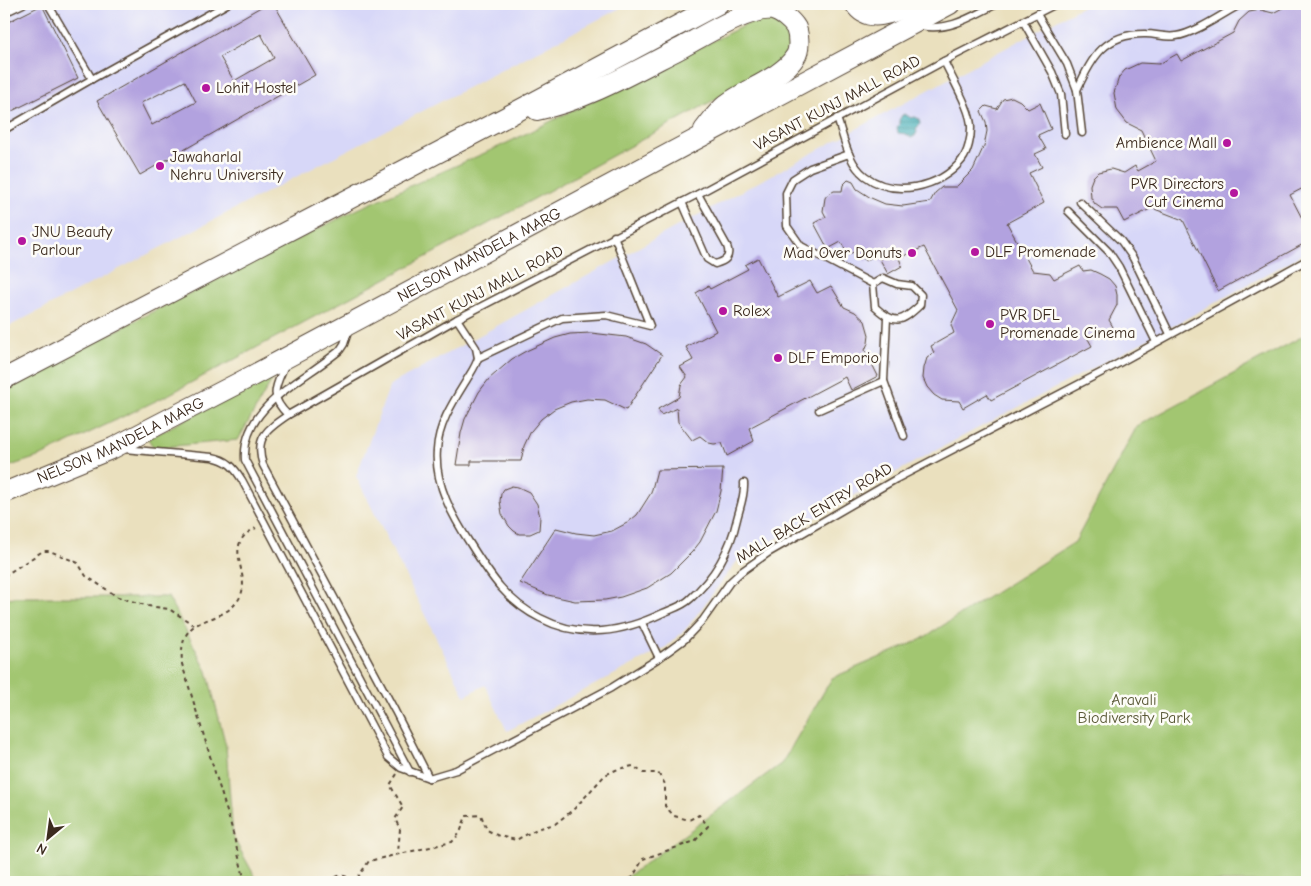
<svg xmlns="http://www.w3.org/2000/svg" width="1311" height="886" font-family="'Comic Neue',sans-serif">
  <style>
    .built { fill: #d7d7f8 }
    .green { fill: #a2c671; stroke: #6e7848 }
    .water { fill: url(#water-rules); stroke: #3a6a6a }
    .building { fill: #b2a2df; fill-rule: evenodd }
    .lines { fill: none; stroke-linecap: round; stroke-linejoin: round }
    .service-casing { stroke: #554536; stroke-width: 9 }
    .primary-casing { stroke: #554536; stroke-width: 22 }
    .path { stroke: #554536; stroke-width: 2; stroke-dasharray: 4 4; stroke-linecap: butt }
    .service { stroke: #fff; stroke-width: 6 }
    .primary { stroke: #fff; stroke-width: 20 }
    .poi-dot { fill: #b5179e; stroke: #fdfcf7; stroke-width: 2 }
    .labels { text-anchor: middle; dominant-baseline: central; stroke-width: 5; stroke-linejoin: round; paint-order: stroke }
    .poi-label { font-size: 16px; fill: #3b2a1e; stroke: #fdfcf7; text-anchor: start }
    .street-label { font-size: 16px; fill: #3b2a1e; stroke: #fdfcf7 }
    .park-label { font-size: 16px; fill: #5a5937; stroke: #fdfcf7 }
  </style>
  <defs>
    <pattern id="water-rules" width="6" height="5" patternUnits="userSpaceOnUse" patternTransform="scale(1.25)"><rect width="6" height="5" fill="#39aab5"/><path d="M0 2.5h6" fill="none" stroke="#318b93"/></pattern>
  </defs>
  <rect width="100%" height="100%" fill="#fdfcf7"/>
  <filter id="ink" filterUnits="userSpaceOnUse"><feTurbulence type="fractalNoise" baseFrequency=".02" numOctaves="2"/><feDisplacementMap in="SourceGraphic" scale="10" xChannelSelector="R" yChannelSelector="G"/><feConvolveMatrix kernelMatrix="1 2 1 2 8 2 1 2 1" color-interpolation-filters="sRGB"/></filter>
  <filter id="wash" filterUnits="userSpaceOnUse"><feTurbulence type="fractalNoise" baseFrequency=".0096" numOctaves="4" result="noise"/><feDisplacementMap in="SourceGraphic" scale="20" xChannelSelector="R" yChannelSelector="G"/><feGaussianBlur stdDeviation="1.12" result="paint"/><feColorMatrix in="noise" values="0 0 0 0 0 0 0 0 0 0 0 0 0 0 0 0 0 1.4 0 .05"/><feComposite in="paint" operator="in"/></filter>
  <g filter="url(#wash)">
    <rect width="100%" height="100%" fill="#eae0be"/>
    <g class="built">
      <path d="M 4,4 L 628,4 L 4,329 Z"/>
      <path d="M 1087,4 L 1307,4 L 1307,252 L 1164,331 L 931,453 L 738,560 L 686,629 L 666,647 L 507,731 L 485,685 L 465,696 L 356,476 L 390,385 L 663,234 Z"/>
    </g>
    <g class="green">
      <path d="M 762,20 L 776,20 L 786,28 L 791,39 L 788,52 L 776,66 L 501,217 L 166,396 L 41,456 L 4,468 L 4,390 L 140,318 L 358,209 L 505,144 L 747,24 Z"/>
      <path d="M 1307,334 L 1307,882 L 620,882 L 782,763 L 832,678 L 920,640 L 1075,542 L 1137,426 Z"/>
      <path d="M 277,371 L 238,440 L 154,448 L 148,439 Z"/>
      <path d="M 15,597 L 168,597 L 207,671 L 226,746 L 233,837 L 258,882 L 4,882 L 4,598 Z"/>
    </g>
    <path class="water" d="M 902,115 L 905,114 L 911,118 L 915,117 L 919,119 L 920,124 L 916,129 L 917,132 L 915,136 L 911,138 L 906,134 L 898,133 L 897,127 L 900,124 L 899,120 Z"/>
    <g id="blocks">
      <g class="building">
        <path d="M 266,4 L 274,4 L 315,75 L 140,175 L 97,101 ZM 261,34 L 274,58 L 234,81 L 220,57 ZM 185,81 L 196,102 L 152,125 L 141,103 Z"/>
        <path d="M 1290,4 L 1307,4 L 1307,186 L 1290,195 L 1307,228 L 1307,242 L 1218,291 L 1183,220 L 1152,208 L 1124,222 L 1117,209 L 1102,209 L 1095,204 L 1091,198 L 1090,185 L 1093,177 L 1098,172 L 1111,169 L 1124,173 L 1135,166 L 1138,171 L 1156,161 L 1141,130 L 1127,123 L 1117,110 L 1114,93 L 1119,77 L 1125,70 L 1140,63 L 1159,64 L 1177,54 L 1181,61 L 1233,33 L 1239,21 L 1249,12 L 1261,10 L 1273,13 Z"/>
        <path d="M 42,5 L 78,78 L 4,115 L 4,24 Z"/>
        <path d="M 1012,97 L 1020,101 L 1028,109 L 1040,103 L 1051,129 L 1038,135 L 1046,149 L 1035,154 L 1042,167 L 1029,173 L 1044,203 L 1007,223 L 1033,271 L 1050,273 L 1054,279 L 1080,266 L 1083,271 L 1091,270 L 1100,274 L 1109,279 L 1115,286 L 1117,295 L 1117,305 L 1109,320 L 1113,327 L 1088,339 L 1092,346 L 991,400 L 987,394 L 963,408 L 959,401 L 942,400 L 934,395 L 927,387 L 923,378 L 924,368 L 927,358 L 934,353 L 931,346 L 954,333 L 951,325 L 958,310 L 924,247 L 899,258 L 902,266 L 888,274 L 877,254 L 865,261 L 859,249 L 848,255 L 841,242 L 828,249 L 814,223 L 826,217 L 823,211 L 825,198 L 827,195 L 834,191 L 842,191 L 843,185 L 848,180 L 853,182 L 857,189 L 871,198 L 885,204 L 903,206 L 930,202 L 935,193 L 942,187 L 956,187 L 973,170 L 984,146 L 987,131 L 986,122 L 981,111 L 986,106 L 997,109 L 1003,99 Z"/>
        <path d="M 758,258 L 778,297 L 810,281 L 817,293 L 831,286 L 844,307 L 855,312 L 865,321 L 869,335 L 868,343 L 865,350 L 878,376 L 851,390 L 845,377 L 749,428 L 754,441 L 727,456 L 722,443 L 714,444 L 709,443 L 700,436 L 692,440 L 678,422 L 677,408 L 661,415 L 658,409 L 679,397 L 681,385 L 687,377 L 680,367 L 693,360 L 686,347 L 716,331 L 696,293 L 708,286 L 710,289 L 748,269 L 745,265 Z"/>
        <path d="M 591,333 L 626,337 L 646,344 L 662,355 L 626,410 L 605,400 L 587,399 L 571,402 L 554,409 L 541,419 L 531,431 L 524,446 L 521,461 L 471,461 L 471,465 L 456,465 L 461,433 L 465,419 L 479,392 L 489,379 L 512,359 L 526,351 L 555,338 L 570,334 Z"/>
        <path d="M 723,469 L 721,491 L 716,511 L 700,542 L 692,552 L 671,573 L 647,588 L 621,597 L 605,600 L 575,601 L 548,595 L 520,583 L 556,528 L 576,533 L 594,535 L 612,531 L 627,523 L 637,515 L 651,493 L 657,470 Z"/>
        <path d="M 512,486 L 518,487 L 529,492 L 537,504 L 540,517 L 539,530 L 530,534 L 519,534 L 514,531 L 509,526 L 502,514 L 500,501 L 501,494 L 504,489 Z"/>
      </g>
    </g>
  </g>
  <g filter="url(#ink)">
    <use href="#blocks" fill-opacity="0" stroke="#554536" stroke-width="1"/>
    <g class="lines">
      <g class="service-casing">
        <g id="service">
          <path d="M 48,4 L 92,79"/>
          <path d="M 4,7 L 5,4"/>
          <path d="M 4,13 L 23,4"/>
          <path d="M 1037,14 L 1067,64 L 1077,90 L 1082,133"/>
          <path d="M 1023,21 L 1052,72 L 1061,94 L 1065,134"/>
          <path d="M 921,26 C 949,32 972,16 997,4"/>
          <path d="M 1077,90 C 1092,57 1105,33 1146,34 C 1156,34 1166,38 1176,36 C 1194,34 1224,13 1241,4"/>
          <path d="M 837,118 C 844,138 848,163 865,176 C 894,198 940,188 962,160 C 968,152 971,138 971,128 C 972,111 951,77 944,61"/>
          <path d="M 4,130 L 92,79 L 227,4"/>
          <path d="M 849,154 L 810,168 L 793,179 L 786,193 L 787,226 L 801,246 L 873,284"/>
          <path d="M 682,202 L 707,259 L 715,264 C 726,261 731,257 727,246 L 698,194"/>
          <path d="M 1080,202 L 1121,241 L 1133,258 L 1170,334"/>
          <path d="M 1068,211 L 1109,252 L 1119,267 L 1156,342"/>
          <path d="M 883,278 L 897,284 L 912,286 L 921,295 L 920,305 C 901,323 895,325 875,307 L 873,284 Z"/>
          <path d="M 887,318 L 884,381 L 904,436"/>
          <path d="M 457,319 L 476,348 L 478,358 C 476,366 470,374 466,381 C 453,402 438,425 437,450 C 434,484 453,517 471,545 C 490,575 506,601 540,618 C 582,640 623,632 663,613 C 672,609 683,606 690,599 C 715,577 730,551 737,519 C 740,507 745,495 744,483"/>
          <path d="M 349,329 L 344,344 L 340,350 C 305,380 241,406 245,460 L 410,772"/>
          <path d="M 478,358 L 562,318 L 606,315 L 650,326 L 614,236"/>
          <path d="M 285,365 C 276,386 268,396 288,415"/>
          <path d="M 819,410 L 884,381"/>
          <path d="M 124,449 L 212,457 C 228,460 234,467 242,480 L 388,757 L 401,768 L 429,778"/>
          <path d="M 642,623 L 659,658"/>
          <path d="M 429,778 L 395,711 L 263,465 C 254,438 267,429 288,415 L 457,319 L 698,194 L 944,61 L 1056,4"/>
          <path d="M 429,778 L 456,770 L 611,688 L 659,658 L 685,639 L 703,620 L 730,582 L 741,572 L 768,553 L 896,479 L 1110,368 L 1307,260"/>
        </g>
      </g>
      <g class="primary-casing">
        <g id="primary">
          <path d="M 855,4 C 868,25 895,12 912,4"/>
          <path d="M 537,110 C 584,101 636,71 679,49 C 700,38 750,6 773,10 C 781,12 792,21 796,28 C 799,36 800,50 795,57 C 783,77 745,90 727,104 C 718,111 711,121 704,130"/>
          <path d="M 4,379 L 510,115 L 718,4"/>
          <path id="s1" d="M 4,493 L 113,448 L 250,377 L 950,4"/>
        </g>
      </g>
      <g class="path">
        <path d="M 4,576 L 43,551 L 50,551 L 78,563 L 86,576 L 118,597 L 148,606 L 169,609 L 194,625"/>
        <path d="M 397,774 L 390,785 L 403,807 L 395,819 L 400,829 L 398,853"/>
        <path d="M 245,882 L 231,825 L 182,664 C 178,611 215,628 236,603 C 258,577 217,546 256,528"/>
        <path d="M 331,882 L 331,879 L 341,875 L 356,880 L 369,861 L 452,842 L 460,833 L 466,816 L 481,815 L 487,830 L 499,836 L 516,840 L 537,829 L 555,824 L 575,808 L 605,775 L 618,769 L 633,766 L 643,773 L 658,773 L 665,784 L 665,806 L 674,816 L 689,820 L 699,815 L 708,826 L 695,841 L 643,859 L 633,877 L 626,882"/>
      </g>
      <use href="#service" class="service"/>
      <use href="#primary" class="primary"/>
    </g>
  </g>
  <g class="poi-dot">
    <circle cx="206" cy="88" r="5"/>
    <circle cx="1227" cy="143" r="5"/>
    <circle cx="160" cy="166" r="5"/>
    <circle cx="1234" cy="193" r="5"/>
    <circle cx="22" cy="241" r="5"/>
    <circle cx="975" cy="252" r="5"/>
    <circle cx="912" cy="253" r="5"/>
    <circle cx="723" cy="311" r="5"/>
    <circle cx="990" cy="324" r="5"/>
    <circle cx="778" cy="358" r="5"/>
  </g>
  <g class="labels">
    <g class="poi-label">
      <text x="216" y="88">Lohit Hostel</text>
      <text x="1217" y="143" text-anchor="end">Ambience Mall</text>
      <text x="170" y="157">Jawaharlal<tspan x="170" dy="18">Nehru University</tspan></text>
      <text x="1224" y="184" text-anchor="end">PVR Directors<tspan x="1224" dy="18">Cut Cinema</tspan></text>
      <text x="32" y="232">JNU Beauty<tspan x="32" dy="18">Parlour</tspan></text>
      <text x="985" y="252">DLF Promenade</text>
      <text x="902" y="253" text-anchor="end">Mad Over Donuts</text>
      <text x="733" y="311">Rolex</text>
      <text x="1000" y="315">PVR DFL<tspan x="1000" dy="18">Promenade Cinema</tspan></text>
      <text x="788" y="358">DLF Emporio</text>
    </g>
    <g class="street-label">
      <text transform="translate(837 103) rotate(-28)">VASANT KUNJ MALL ROAD</text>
      <text stroke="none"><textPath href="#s1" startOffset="532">NELSON MANDELA MARG</textPath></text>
      <text transform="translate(480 293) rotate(-28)">VASANT KUNJ MALL ROAD</text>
      <text stroke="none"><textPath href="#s1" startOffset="128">NELSON MANDELA MARG</textPath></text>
      <text transform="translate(814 513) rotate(-31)">MALL BACK ENTRY ROAD</text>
    </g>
    <g class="park-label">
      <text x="1134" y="700">Aravali<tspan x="1134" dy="18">Biodiversity Park</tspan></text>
    </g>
  </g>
  <rect width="1311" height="886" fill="none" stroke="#fdfcf7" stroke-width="20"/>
  <g transform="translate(48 838) rotate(209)" stroke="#fdfcf7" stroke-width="4" paint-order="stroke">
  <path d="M0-4L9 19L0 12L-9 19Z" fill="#3b2a1e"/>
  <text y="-8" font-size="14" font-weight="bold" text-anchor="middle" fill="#3b2a1e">N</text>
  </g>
</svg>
